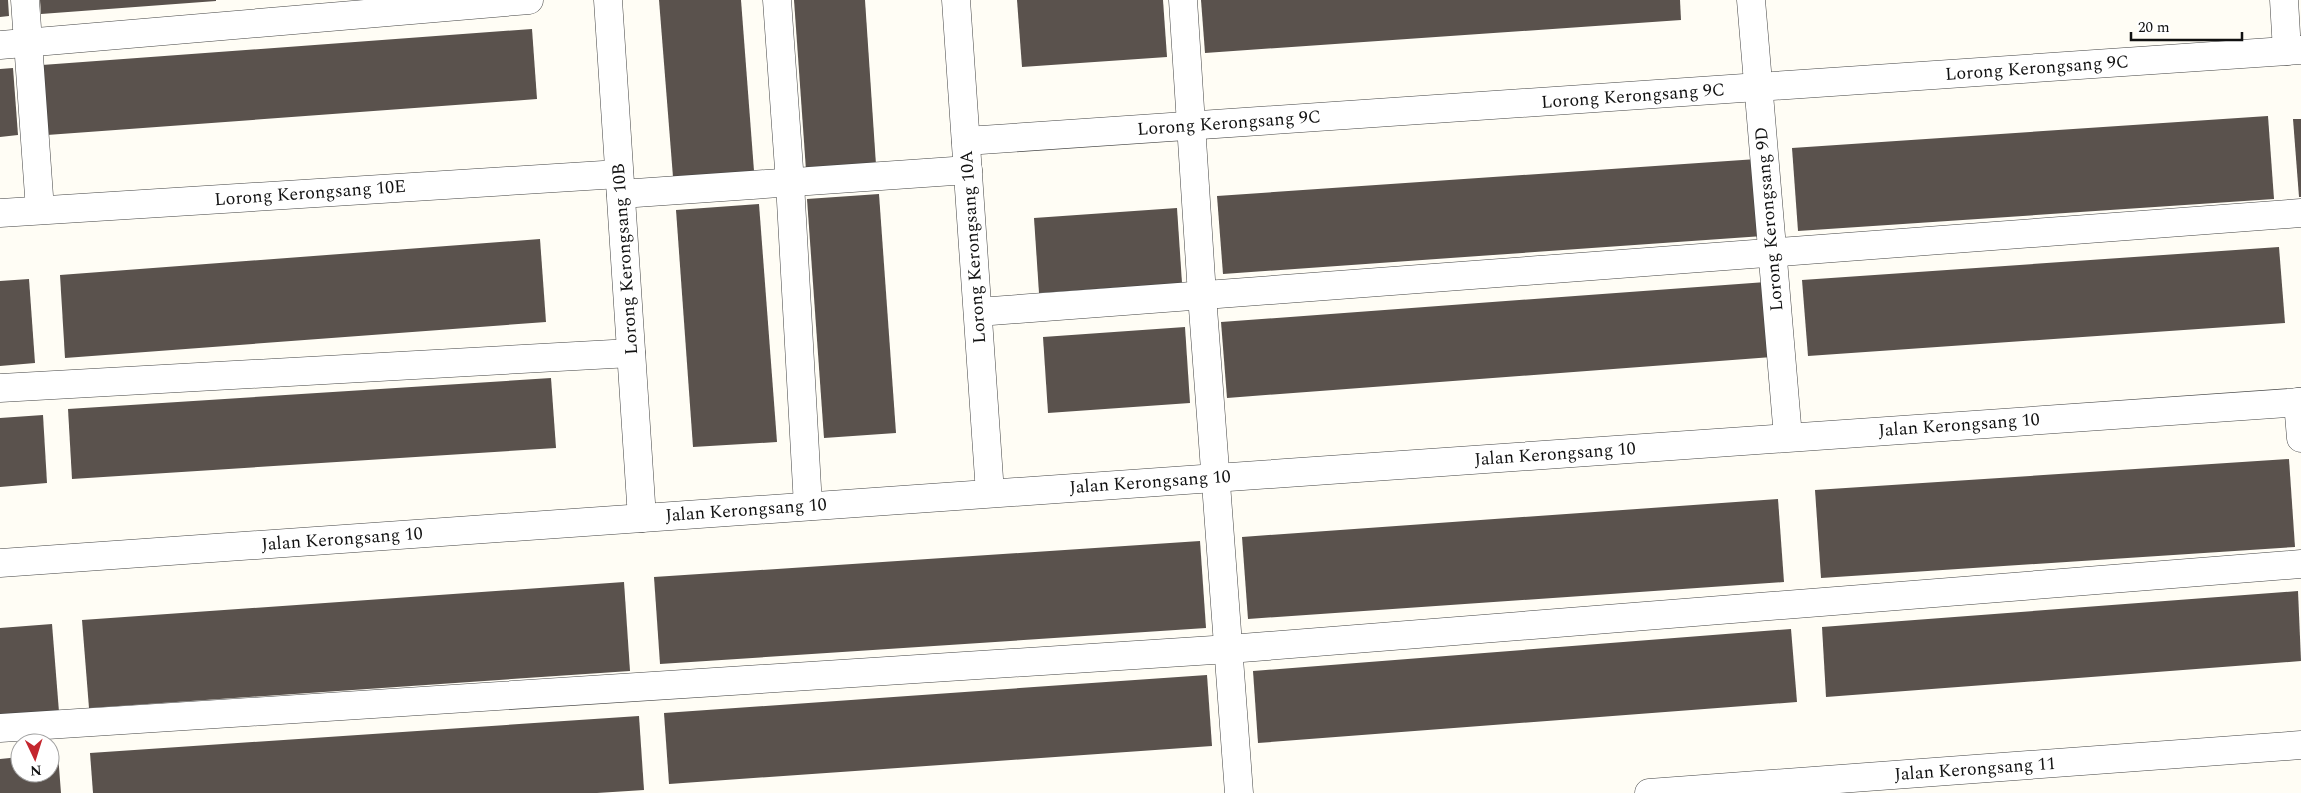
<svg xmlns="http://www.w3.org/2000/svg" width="2301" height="793" font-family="Spectral,serif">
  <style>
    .building { fill: #5a524d }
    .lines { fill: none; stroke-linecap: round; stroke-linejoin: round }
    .minor-casing { stroke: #444; stroke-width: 29 }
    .minor { stroke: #fff; stroke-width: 28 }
    .labels { text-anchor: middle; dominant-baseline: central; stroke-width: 5; stroke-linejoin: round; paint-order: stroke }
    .street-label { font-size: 18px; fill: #111; stroke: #fff }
  </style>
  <rect width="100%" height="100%" fill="#fffdf5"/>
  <g class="building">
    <path d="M 0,0 L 8,0 L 9,16 L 0,17 Z"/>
    <path d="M 40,0 L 216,0 L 216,1 L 41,14 Z"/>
    <path d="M 659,0 L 741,0 L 754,171 L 673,177 Z"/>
    <path d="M 794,0 L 865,0 L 876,165 L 806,170 Z"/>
    <path d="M 1017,0 L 1163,0 L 1167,57 L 1022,67 Z"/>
    <path d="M 1201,0 L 1680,0 L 1681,20 L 1205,53 Z"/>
    <path d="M 532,29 L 537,99 L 47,135 L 42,65 Z"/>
    <path d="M 13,68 L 18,135 L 0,137 L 0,69 Z"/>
    <path d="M 2268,116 L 2274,199 L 1798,231 L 1792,148 Z"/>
    <path d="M 2293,119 L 2301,119 L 2301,197 L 2299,197 Z"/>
    <path d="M 1757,159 L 1763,236 L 1223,274 L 1217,196 Z"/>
    <path d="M 879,194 L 896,433 L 824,438 L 807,199 Z"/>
    <path d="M 759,204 L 777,442 L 693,447 L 676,210 Z"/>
    <path d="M 1177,208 L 1182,283 L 1039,293 L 1034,218 Z"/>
    <path d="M 540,239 L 546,322 L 65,358 L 60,275 Z"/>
    <path d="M 2279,247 L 2285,323 L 1808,356 L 1802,280 Z"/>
    <path d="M 29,279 L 35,363 L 0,366 L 0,281 Z"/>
    <path d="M 1766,282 L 1772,357 L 1227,398 L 1221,322 Z"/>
    <path d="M 1185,327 L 1190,403 L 1048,413 L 1043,337 Z"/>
    <path d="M 551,378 L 556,448 L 72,479 L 68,409 Z"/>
    <path d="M 43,415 L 47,483 L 0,487 L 0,418 Z"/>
    <path d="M 2289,459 L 2295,547 L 1821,578 L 1815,490 Z"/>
    <path d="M 1778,499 L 1784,582 L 1248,619 L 1242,537 Z"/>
    <path d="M 1200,541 L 1206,628 L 660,664 L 654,577 Z"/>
    <path d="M 624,582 L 630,671 L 89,708 L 82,620 Z"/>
    <path d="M 2298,591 L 2301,661 L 1826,697 L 1822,627 Z"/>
    <path d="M 52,624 L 59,712 L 0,716 L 0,628 Z"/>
    <path d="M 1791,629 L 1797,702 L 1258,743 L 1253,671 Z"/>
    <path d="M 1207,675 L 1212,746 L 669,784 L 664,713 Z"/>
    <path d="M 639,716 L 644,790 L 597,793 L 93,793 L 90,753 Z"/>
    <path d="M 58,754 L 61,793 L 0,793 L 0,759 L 20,757 L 20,773 L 50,773 L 50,755 Z"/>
  </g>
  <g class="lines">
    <g class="minor-casing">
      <g id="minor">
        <path d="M 25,0 L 40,210"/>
        <path d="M 608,0 L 642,518"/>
        <path d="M 777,0 L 790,183 L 808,506"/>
        <path d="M 956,0 L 990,493"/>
        <path d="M 1183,0 L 1202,295 L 1239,793"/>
        <path d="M 1751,0 L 1788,437"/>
        <path d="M 2284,0 L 2287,51"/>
        <path d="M 0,45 L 529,0"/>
        <path d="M 966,141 L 2301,50"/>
        <path d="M 621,194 L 968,170"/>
        <path d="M 0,213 L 619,174"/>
        <path d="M 978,312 L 2301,213"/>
        <path d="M 0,388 L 631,353"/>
        <path d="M 2298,402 L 2301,438"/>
        <path d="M 0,563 L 2301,402"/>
        <path d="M 0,728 L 1229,649 L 2301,564"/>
        <path d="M 1649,793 L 2301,745"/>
      </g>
    </g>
    <use href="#minor" class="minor"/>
  </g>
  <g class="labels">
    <g class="street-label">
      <text transform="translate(2037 68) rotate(-4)">Lorong Kerongsang 9C</text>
      <text transform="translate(1633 96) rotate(-4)">Lorong Kerongsang 9C</text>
      <text transform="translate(1229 123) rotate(-4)">Lorong Kerongsang 9C</text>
      <text transform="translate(310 193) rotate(-4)">Lorong Kerongsang 10E</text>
      <text transform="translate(1769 219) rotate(-95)">Lorong Kerongsang 9D</text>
      <text transform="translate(973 247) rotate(-94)">Lorong Kerongsang 10A</text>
      <text transform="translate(625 259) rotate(-94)">Lorong Kerongsang 10B</text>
      <text transform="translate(1959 425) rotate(-4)">Jalan Kerongsang 10</text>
      <text transform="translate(1555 454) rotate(-4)">Jalan Kerongsang 10</text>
      <text transform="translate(1150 482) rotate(-4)">Jalan Kerongsang 10</text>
      <text transform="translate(746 510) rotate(-4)">Jalan Kerongsang 10</text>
      <text transform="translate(342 539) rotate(-4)">Jalan Kerongsang 10</text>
      <text transform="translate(1975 769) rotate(-4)">Jalan Kerongsang 11</text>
    </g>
  </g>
  <g transform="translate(35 758) rotate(176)"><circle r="24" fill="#ffffff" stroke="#a0a0a0"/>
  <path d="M0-4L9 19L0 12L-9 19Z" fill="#c4262e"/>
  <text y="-8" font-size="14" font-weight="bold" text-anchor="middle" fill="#111111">N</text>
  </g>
  <path d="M2131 32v8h111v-8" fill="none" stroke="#111111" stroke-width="2.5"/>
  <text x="2138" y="32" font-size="15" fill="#111111" stroke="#ffffff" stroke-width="4" paint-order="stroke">20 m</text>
</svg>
